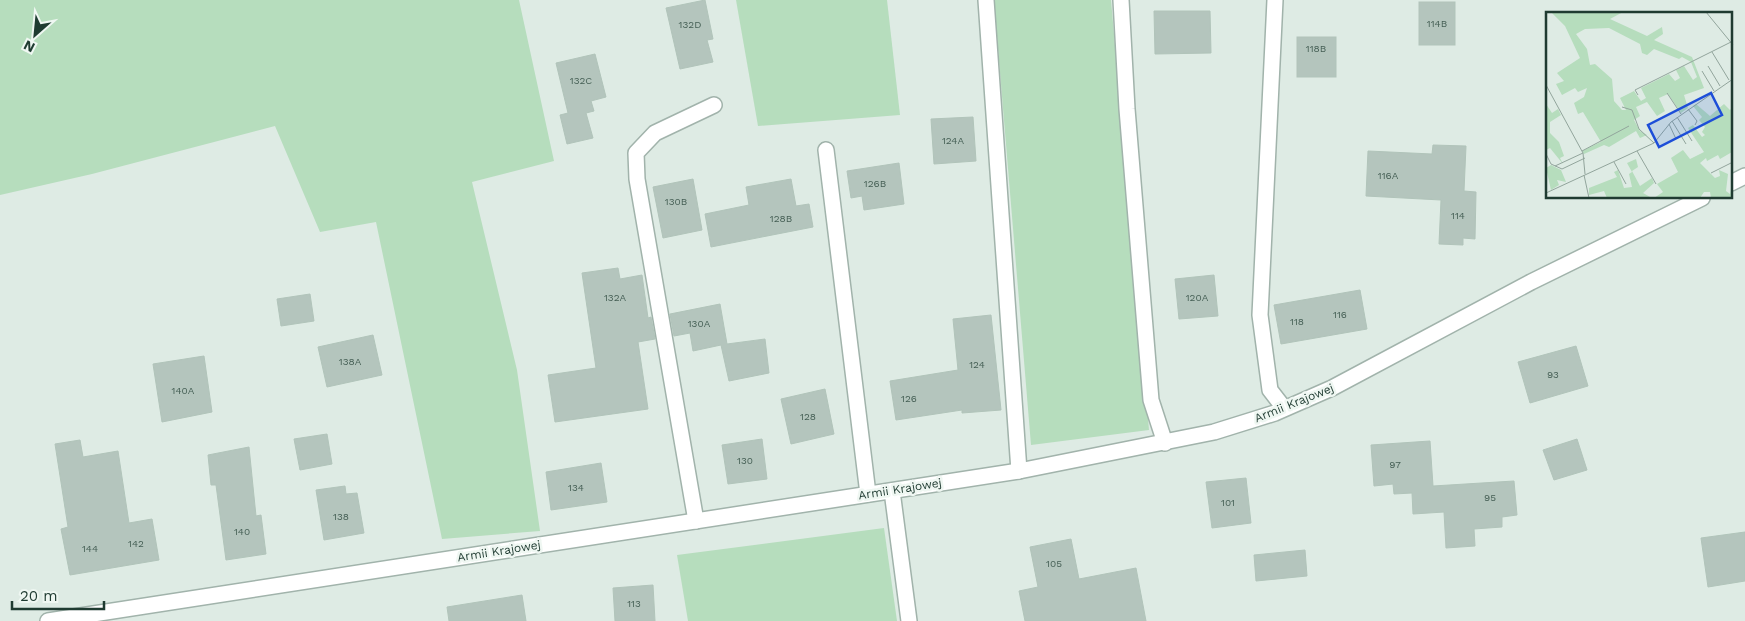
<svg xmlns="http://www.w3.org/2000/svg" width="1745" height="621" font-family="'Work Sans',sans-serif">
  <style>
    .green { fill: #b6ddbd }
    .building { fill: #b4c5bd; stroke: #b1c4ba }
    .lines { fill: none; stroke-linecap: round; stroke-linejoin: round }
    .service-casing { stroke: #a1b3ab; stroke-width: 18 }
    .tertiary-casing { stroke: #a1b3ab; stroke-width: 18 }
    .service { stroke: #fff; stroke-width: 15 }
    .tertiary { stroke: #fff; stroke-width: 15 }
    .labels { text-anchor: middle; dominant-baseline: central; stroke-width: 5; stroke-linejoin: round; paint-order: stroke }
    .number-label { font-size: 10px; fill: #445e54 }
    .street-label { font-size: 12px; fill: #1f3b31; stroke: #eff7f2 }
    .inset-road { fill: none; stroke: #92a59c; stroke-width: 1 }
    .view { fill: #1d4ed8; fill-opacity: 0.15; stroke: #1d4ed8; stroke-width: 2.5 }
    .inset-edge { fill: none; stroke: #1f3b31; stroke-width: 2.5 }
  </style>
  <rect width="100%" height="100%" fill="#deebe4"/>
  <g class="green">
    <path d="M 0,0 L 519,0 L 554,161 L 472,182 L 517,370 L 540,531 L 442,539 L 376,222 L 320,232 L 275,126 L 92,174 L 0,195 Z"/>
    <path d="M 736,0 L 887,0 L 900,115 L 758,126 Z"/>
    <path d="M 994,0 L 1111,0 L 1149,430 L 1031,445 Z"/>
    <path d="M 884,528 L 897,621 L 688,621 L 677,555 Z"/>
  </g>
  <g class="building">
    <path d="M 705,0 L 713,39 L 707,40 L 713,62 L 680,69 L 666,8 Z"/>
    <rect x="1419" y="2" width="36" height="43"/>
    <path d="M 1154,11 L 1210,11 L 1211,53 L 1155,54 Z"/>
    <rect x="1297" y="37" width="39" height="40"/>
    <path d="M 595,54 L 606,97 L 591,101 L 594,111 L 586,113 L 593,138 L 567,144 L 560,115 L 568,113 L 556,63 Z"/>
    <path d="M 973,117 L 976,161 L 934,164 L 931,119 Z"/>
    <path d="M 1433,145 L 1466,146 L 1464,191 L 1476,192 L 1475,239 L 1463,238 L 1463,245 L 1439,244 L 1441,200 L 1366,196 L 1368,151 L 1432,154 Z"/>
    <path d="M 899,163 L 904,204 L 864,210 L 862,196 L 851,198 L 847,171 Z"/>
    <path d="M 693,179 L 702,230 L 663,238 L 653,187 Z"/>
    <path d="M 791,179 L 796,206 L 809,204 L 813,227 L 711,247 L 705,214 L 749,205 L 746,187 Z"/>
    <path d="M 618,268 L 620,279 L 642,275 L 648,318 L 651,317 L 655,339 L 638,342 L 648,409 L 555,422 L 548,375 L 596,368 L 582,273 Z"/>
    <path d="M 1214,275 L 1218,316 L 1179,319 L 1175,279 Z"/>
    <path d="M 1360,290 L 1367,329 L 1281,344 L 1274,305 Z"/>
    <path d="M 310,294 L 314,321 L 281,326 L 277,299 Z"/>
    <path d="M 720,304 L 727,344 L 765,339 L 769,373 L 729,381 L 721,345 L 693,351 L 690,333 L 674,336 L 670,314 Z"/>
    <path d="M 991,315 L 1001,410 L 962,413 L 962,410 L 896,420 L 890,381 L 958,370 L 953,319 Z"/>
    <path d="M 373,335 L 382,375 L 327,387 L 318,347 Z"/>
    <path d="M 1576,346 L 1588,386 L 1530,403 L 1518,362 Z"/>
    <path d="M 204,356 L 212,412 L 162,422 L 153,364 Z"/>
    <path d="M 825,389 L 834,434 L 791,444 L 781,399 Z"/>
    <path d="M 327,434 L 332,464 L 300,470 L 294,439 Z"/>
    <path d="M 762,439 L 767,479 L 728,484 L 722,445 Z"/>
    <path d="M 1577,439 L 1587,470 L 1554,480 L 1543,450 Z"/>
    <path d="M 80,440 L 83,457 L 118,451 L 129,523 L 152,519 L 159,560 L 70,575 L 61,529 L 68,527 L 55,444 Z"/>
    <path d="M 1430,441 L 1433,486 L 1514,481 L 1517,515 L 1502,517 L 1502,527 L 1474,529 L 1475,546 L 1446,548 L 1444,512 L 1413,514 L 1412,493 L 1394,494 L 1393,484 L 1374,486 L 1371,445 Z"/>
    <path d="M 249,447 L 256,516 L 261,515 L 266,554 L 226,560 L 216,485 L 211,485 L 208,455 Z"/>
    <path d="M 601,463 L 607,502 L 551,510 L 546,472 Z"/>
    <path d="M 1246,478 L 1251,523 L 1212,528 L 1206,482 Z"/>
    <path d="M 345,486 L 346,494 L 357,493 L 364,533 L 324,540 L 316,490 Z"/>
    <path d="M 1745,532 L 1745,581 L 1708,587 L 1701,538 Z"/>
    <path d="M 1071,539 L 1079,579 L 1136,568 L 1146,621 L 1025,621 L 1019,591 L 1038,587 L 1030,547 Z"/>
    <path d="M 1305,550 L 1307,576 L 1256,581 L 1254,555 Z"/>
    <path d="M 653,585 L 655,621 L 615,621 L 613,588 Z"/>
    <path d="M 522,595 L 526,621 L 449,621 L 447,607 Z"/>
  </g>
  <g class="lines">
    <g class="service-casing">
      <g id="service">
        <path d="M 986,0 L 1019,471"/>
        <path d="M 1121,0 L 1127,109 L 1151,400 L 1165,443"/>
        <path d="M 1275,0 L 1260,315 L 1270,390 L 1284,408"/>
        <path d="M 826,150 L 868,494"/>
        <path d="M 892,491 L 909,621"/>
        <path d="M 696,521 L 637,179 L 636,153 L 655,133 L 714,105"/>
      </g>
    </g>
    <g class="tertiary-casing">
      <g id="tertiary">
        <path d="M 1731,183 L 1745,176"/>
        <path d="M 48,621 L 1019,471 L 1214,432 L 1275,413 L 1332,388 L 1531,282 L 1702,198"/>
      </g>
    </g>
    <use href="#service" class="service"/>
    <use href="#tertiary" class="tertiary"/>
  </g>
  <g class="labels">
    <g class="number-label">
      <text x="1437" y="23">114B</text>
      <text x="690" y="24">132D</text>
      <text x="1316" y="48">118B</text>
      <text x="581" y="80">132C</text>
      <text x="953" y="140">124A</text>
      <text x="1388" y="175">116A</text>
      <text x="875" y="183">126B</text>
      <text x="676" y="201">130B</text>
      <text x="1458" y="215">114</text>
      <text x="781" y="218">128B</text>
      <text x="615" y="297">132A</text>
      <text x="1197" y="297">120A</text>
      <text x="1340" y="314">116</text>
      <text x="1297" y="321">118</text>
      <text x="699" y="323">130A</text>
      <text x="350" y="361">138A</text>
      <text x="977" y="364">124</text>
      <text x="1553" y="374">93</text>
      <text x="183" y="390">140A</text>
      <text x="909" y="398">126</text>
      <text x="808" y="416">128</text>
      <text x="745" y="460">130</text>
      <text x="1395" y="464">97</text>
      <text x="576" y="487">134</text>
      <text x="1490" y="497">95</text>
      <text x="1228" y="502">101</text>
      <text x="341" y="516">138</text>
      <text x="242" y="531">140</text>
      <text x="136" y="543">142</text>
      <text x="90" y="548">144</text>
      <text x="1054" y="563">105</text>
      <text x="634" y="603">113</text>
    </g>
    <g class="street-label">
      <text transform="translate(1294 403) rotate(-22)">Armii Krajowej</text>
      <text transform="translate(900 489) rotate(-9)">Armii Krajowej</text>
      <text transform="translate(499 551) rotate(-9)">Armii Krajowej</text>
    </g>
  </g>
  <g transform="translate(1546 12)">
    <rect width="186" height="186" fill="#deebe4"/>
    <path d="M 5,0 L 77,0 L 64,7 L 101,24 L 116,15 L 117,22 L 108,28 L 146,45 L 158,76 L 138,83 L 142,96 L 135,101 L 122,82 L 113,86 L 119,99 L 111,104 L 101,90 L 90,95 L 94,104 L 88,108 L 94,119 L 101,123 L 94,126 L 90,119 L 63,135 L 58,133 L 38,142 L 36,139 L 65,125 L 55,130 L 37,100 L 32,102 L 28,91 L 38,85 L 41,76 L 32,80 L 29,76 L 16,83 L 10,72 L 18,69 L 11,61 L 34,46 L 19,14 ZM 63,16 L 94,32 L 96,41 L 101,43 L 108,37 L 133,47 L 136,45 L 145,50 L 151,65 L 147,68 L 138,54 L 130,58 L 134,66 L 129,69 L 123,62 L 95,76 L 100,86 L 95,89 L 88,79 L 74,86 L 80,98 L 76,98 L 68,89 L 66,67 L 49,52 L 44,53 L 41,37 L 30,22 L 39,17 ZM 0,92 L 6,101 L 12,97 L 15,103 L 4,110 L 4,121 L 13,130 L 18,144 L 14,146 L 17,152 L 4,136 L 0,138 ZM 150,92 L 164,104 L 178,92 L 184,98 L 186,96 L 186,140 L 174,147 L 172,143 L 161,149 L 160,146 L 154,151 L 169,166 L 174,164 L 173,158 L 182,162 L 180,179 L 184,182 L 186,171 L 186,186 L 165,186 L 164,180 L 158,180 L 154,186 L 108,186 L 117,180 L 111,172 L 132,160 L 125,146 L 137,138 L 144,147 L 158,140 L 142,116 L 147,113 L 156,125 L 159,123 L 156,120 L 159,115 L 153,108 L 156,105 L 147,94 ZM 90,147 L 92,155 L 86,159 L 94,174 L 106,166 L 108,171 L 97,181 L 106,186 L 61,186 L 58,179 L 43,183 L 43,176 L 71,165 L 68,160 L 72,158 L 78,176 L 86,175 L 83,162 L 86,160 L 81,151 ZM 5,153 L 15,158 L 20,170 L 11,168 L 13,173 L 5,178 L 0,156 Z" fill="#b6ddbd" fill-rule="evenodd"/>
    <path class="inset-road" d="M 160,0 L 187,33M 166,40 L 183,68M 162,54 L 174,74M 156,59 L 168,79M 0,73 L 37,141 L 39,162M 121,81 L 135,102M 92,83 L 89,78 L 185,30M 76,95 L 86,98 L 93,117 L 108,131M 142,97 L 151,109 L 149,113M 131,105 L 146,129M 126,109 L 140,132M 123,112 L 130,127M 36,139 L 83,114M 91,139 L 110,172M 0,142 L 5,152 L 16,157 L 39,146M 68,150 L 80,172M 9,154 L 37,141M 165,161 L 187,150M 38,163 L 43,186M 0,181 L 108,131 L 125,110 L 187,67"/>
    <path class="view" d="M 165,81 L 176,103 L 113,135 L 102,113 Z"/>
    <rect width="186" height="186" class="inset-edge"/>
  </g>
  <g transform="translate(35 35) rotate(207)" stroke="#eff7f2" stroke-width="4" paint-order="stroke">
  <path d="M0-4L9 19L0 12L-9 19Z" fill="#1f3b31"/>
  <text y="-8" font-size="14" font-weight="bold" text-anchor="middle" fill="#1f3b31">N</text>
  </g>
  <path d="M12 601v8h92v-8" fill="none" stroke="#1f3b31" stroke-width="2.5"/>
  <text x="20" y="601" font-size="15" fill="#1f3b31" stroke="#eff7f2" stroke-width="4" paint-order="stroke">20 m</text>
</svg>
